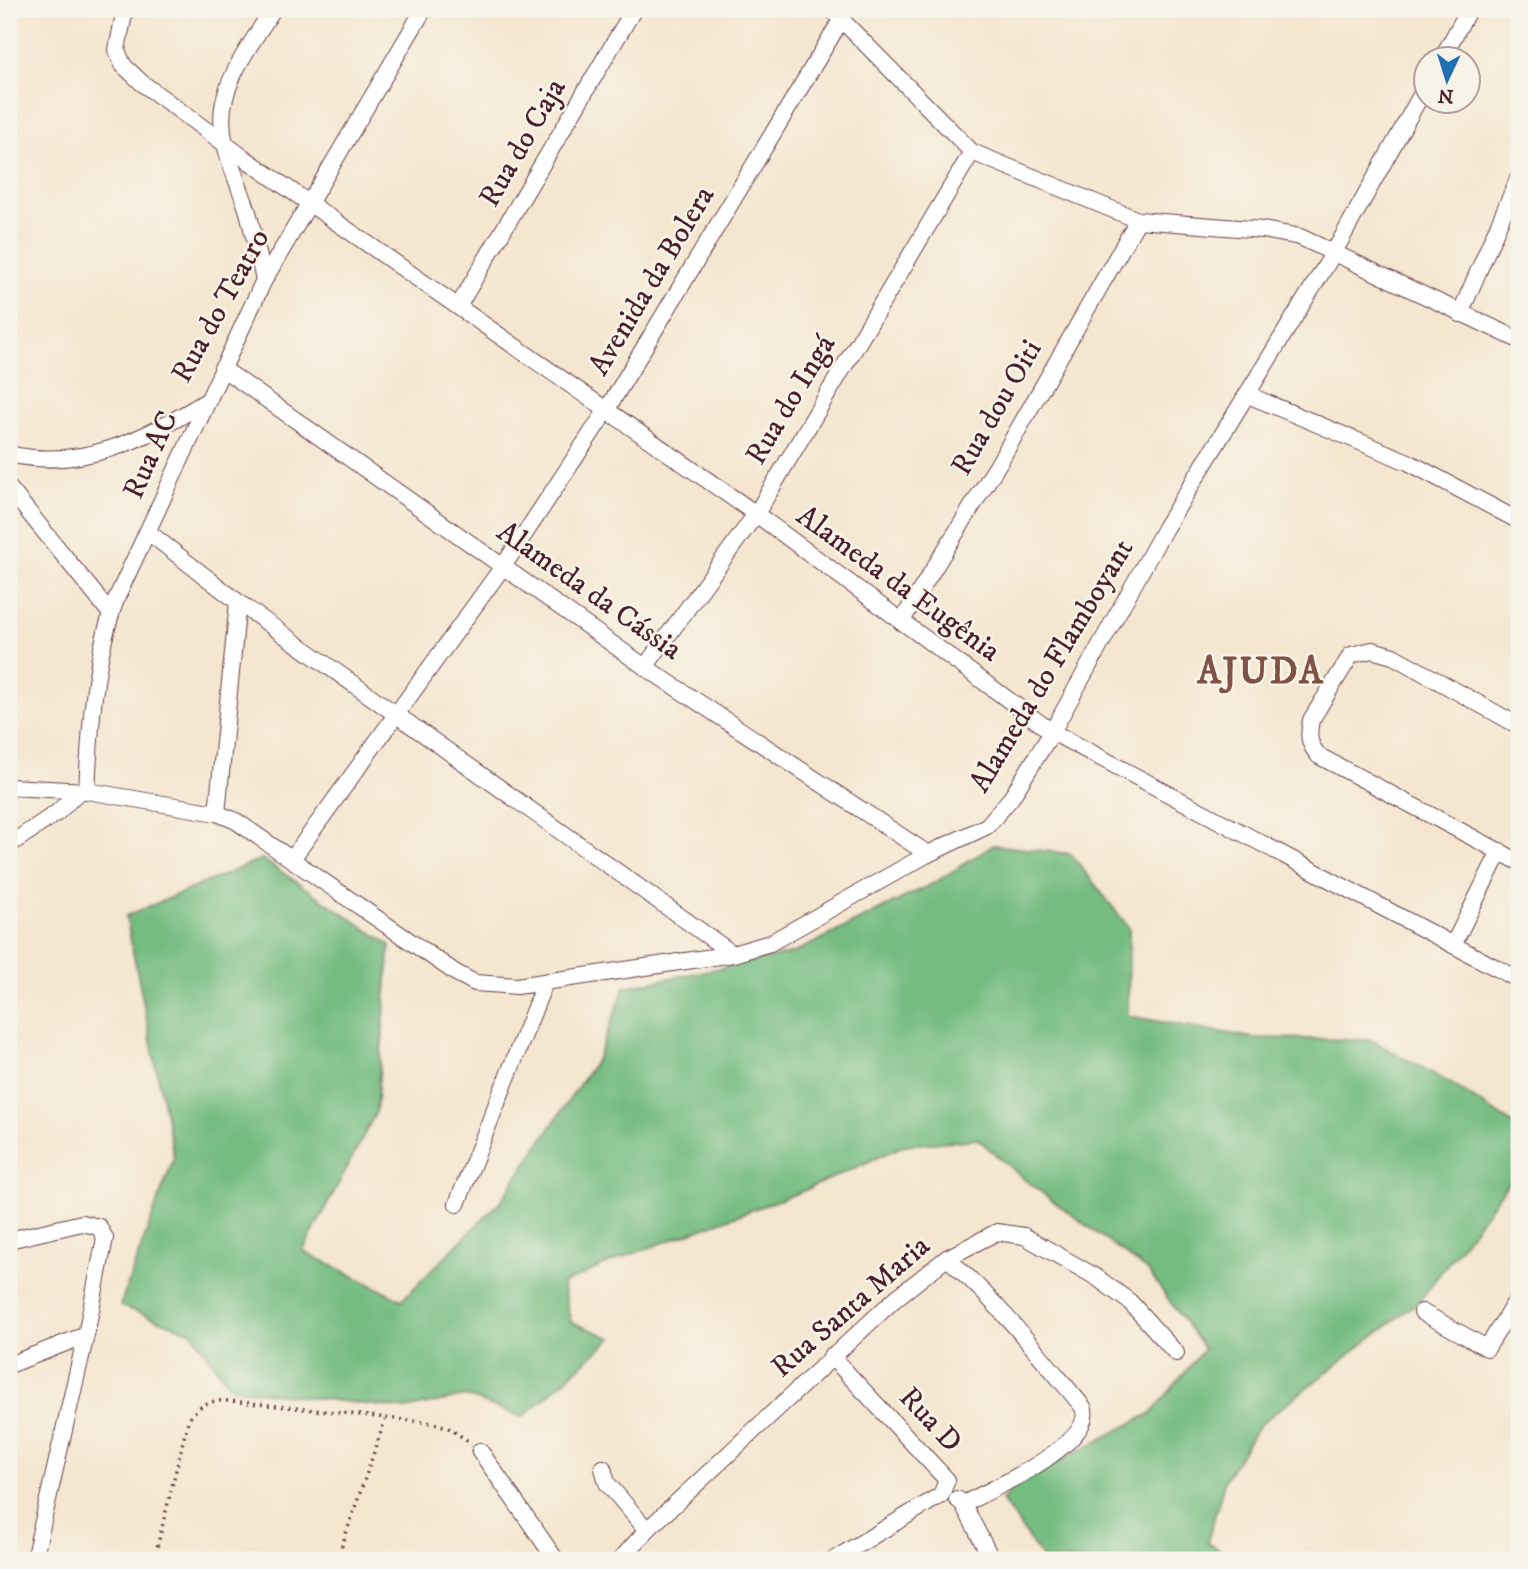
<svg xmlns="http://www.w3.org/2000/svg" width="1528" height="1569" font-family="'IM FELL DW Pica',serif">
  <style>
    .forest { fill: #75bc81; stroke: #606e56; stroke-width: 2 }
    .lines { fill: none; stroke-linecap: round; stroke-linejoin: round }
    .minor-casing { stroke: #643d44; stroke-width: 18 }
    .path { stroke: #643d44; stroke-width: 3.5; stroke-dasharray: 2 5; stroke-linecap: butt }
    .minor { stroke: #fff; stroke-width: 16 }
    .labels { text-anchor: middle; dominant-baseline: central; stroke-width: 5; stroke-linejoin: round; paint-order: stroke }
    .street-label { font-size: 30px; fill: #4a1f2b; stroke: #f7f3e8 }
    .district-label { font-size: 37px; font-weight: bold; letter-spacing: 2px; fill: #7f5244; stroke: #f7f3e8 }
  </style>
  <rect width="100%" height="100%" fill="#f7f3e8"/>
  <filter id="ink" filterUnits="userSpaceOnUse"><feTurbulence type="fractalNoise" baseFrequency=".0143" numOctaves="2"/><feDisplacementMap in="SourceGraphic" scale="14" xChannelSelector="R" yChannelSelector="G"/><feConvolveMatrix kernelMatrix="1 2 1 2 8 2 1 2 1" color-interpolation-filters="sRGB"/></filter>
  <filter id="wash" filterUnits="userSpaceOnUse"><feTurbulence type="fractalNoise" baseFrequency=".00686" numOctaves="4" result="noise"/><feDisplacementMap in="SourceGraphic" scale="28" xChannelSelector="R" yChannelSelector="G"/><feGaussianBlur stdDeviation="1.57" result="paint"/><feColorMatrix in="noise" values="0 0 0 0 0 0 0 0 0 0 0 0 0 0 0 0 0 1.4 0 .05"/><feComposite in="paint" operator="in"/></filter>
  <g filter="url(#wash)">
    <rect width="100%" height="100%" fill="#f4e6cf"/>
    <path class="forest" d="M 993,845 L 1071,854 L 1129,928 L 1128,1016 L 1254,1038 L 1371,1040 L 1450,1083 L 1519,1128 L 1519,1169 L 1420,1300 L 1260,1424 L 1225,1479 L 1207,1543 L 1239,1560 L 1043,1560 L 1002,1500 L 1016,1483 L 1152,1413 L 1204,1349 L 1148,1271 L 1025,1180 L 978,1139 L 905,1145 L 803,1191 L 616,1260 L 562,1284 L 571,1322 L 612,1338 L 523,1417 L 465,1396 L 406,1409 L 231,1388 L 192,1332 L 120,1306 L 174,1157 L 126,916 L 262,859 L 390,945 L 376,1112 L 303,1251 L 402,1300 L 500,1202 L 598,1057 L 625,987 L 794,953 L 936,882 Z"/>
  </g>
  <g filter="url(#ink)">
    <g class="lines">
      <g class="minor-casing">
        <g id="minor">
          <path d="M 125,9 L 117,50 L 123,65 L 142,83 L 240,155 L 756,514 L 1052,732 L 1519,980"/>
          <path d="M 831,9 L 972,152 L 1138,220 L 1263,230 L 1300,237 L 1519,340"/>
          <path d="M 1441,60 L 1469,9"/>
          <path d="M 264,280 C 259,258 254,235 248,212 C 237,176 214,137 225,98 C 233,66 256,37 273,9"/>
          <path d="M 459,305 L 634,9"/>
          <path d="M 1460,314 L 1519,177"/>
          <path d="M 222,368 L 645,667 L 928,854"/>
          <path d="M 1248,395 L 1408,462 L 1519,521"/>
          <path d="M 9,454 C 82,471 145,439 205,402"/>
          <path d="M 9,488 L 111,614"/>
          <path d="M 148,532 L 238,602 L 733,954"/>
          <path d="M 901,622 L 1000,461 L 1138,220"/>
          <path d="M 645,667 L 756,514 L 972,152"/>
          <path d="M 1519,726 L 1393,656 L 1372,650 L 1351,655 L 1311,720 C 1308,735 1308,744 1319,756 L 1519,862"/>
          <path d="M 9,787 L 87,791 L 217,813 L 236,821 L 456,973 L 475,983 L 517,986 L 733,954 L 770,943 L 928,854 L 987,826 L 1011,798 L 1052,732 L 1165,528 L 1333,254 L 1426,86"/>
          <path d="M 87,791 C 90,728 94,657 117,597 L 264,280 L 424,9"/>
          <path d="M 217,813 L 238,602"/>
          <path d="M 9,845 L 58,812 L 79,791"/>
          <path d="M 292,859 L 504,565 L 606,411 L 841,20"/>
          <path d="M 1453,945 L 1500,851"/>
          <path d="M 457,1204 L 545,982"/>
          <path d="M 9,1240 L 82,1223 L 99,1227 L 105,1238 L 86,1335 L 34,1560"/>
          <path d="M 947,1258 C 998,1302 1040,1356 1083,1407 C 1098,1442 989,1491 963,1504"/>
          <path d="M 1519,1294 L 1513,1312 L 1519,1325"/>
          <path d="M 1422,1312 L 1487,1348 L 1514,1304"/>
          <path d="M 831,1356 L 947,1480 L 941,1495 L 833,1560"/>
          <path d="M 9,1365 L 86,1335"/>
          <path d="M 480,1451 L 556,1560"/>
          <path d="M 603,1468 L 607,1483 L 647,1530"/>
          <path d="M 957,1499 L 963,1504 L 992,1560"/>
          <path d="M 620,1560 L 647,1530 L 896,1298 L 947,1258 L 997,1232 L 1024,1236 L 1096,1277 L 1130,1302 L 1176,1353"/>
        </g>
      </g>
      <g class="path">
        <path d="M 154,1560 L 188,1421 C 200,1402 210,1400 231,1401 L 433,1423 L 447,1427 L 468,1441"/>
        <path d="M 337,1560 L 385,1420"/>
      </g>
      <use href="#minor" class="minor"/>
    </g>
  </g>
  <g class="labels">
    <g class="street-label">
      <text transform="translate(523 143) rotate(-60)">Rua do Caja</text>
      <text transform="translate(652 281) rotate(-59)">Avenida da Bolera</text>
      <text transform="translate(221 306) rotate(-61)">Rua do Teatro</text>
      <text transform="translate(791 400) rotate(-59)">Rua do Ingá</text>
      <text transform="translate(997 408) rotate(-60)">Rua dou Oiti</text>
      <text transform="translate(151 455) rotate(-66)">Rua AC</text>
      <text transform="translate(898 584) rotate(36)">Alameda da Eugênia</text>
      <text transform="translate(589 591) rotate(35)">Alameda da Cássia</text>
      <text transform="translate(1052 666) rotate(-59)">Alameda do Flamboyant</text>
      <text transform="translate(851 1307) rotate(-41)">Rua Santa Maria</text>
      <text transform="translate(930 1420) rotate(47)">Rua D</text>
    </g>
    <g class="district-label">
      <text x="1261" y="672">AJUDA</text>
    </g>
  </g>
  <rect width="1528" height="1569" fill="none" stroke="#f7f3e8" stroke-width="35"/>
  <g transform="translate(1447 80) rotate(184)"><circle r="33" fill="#f7f3e8" stroke="#b29e9c" stroke-width="2"/>
  <path d="M0-5L12 26L0 18L-12 26Z" fill="#1f6fb2"/>
  <text y="-10" font-size="19" font-weight="bold" text-anchor="middle" fill="#4a1f2b">N</text>
  </g>
</svg>
